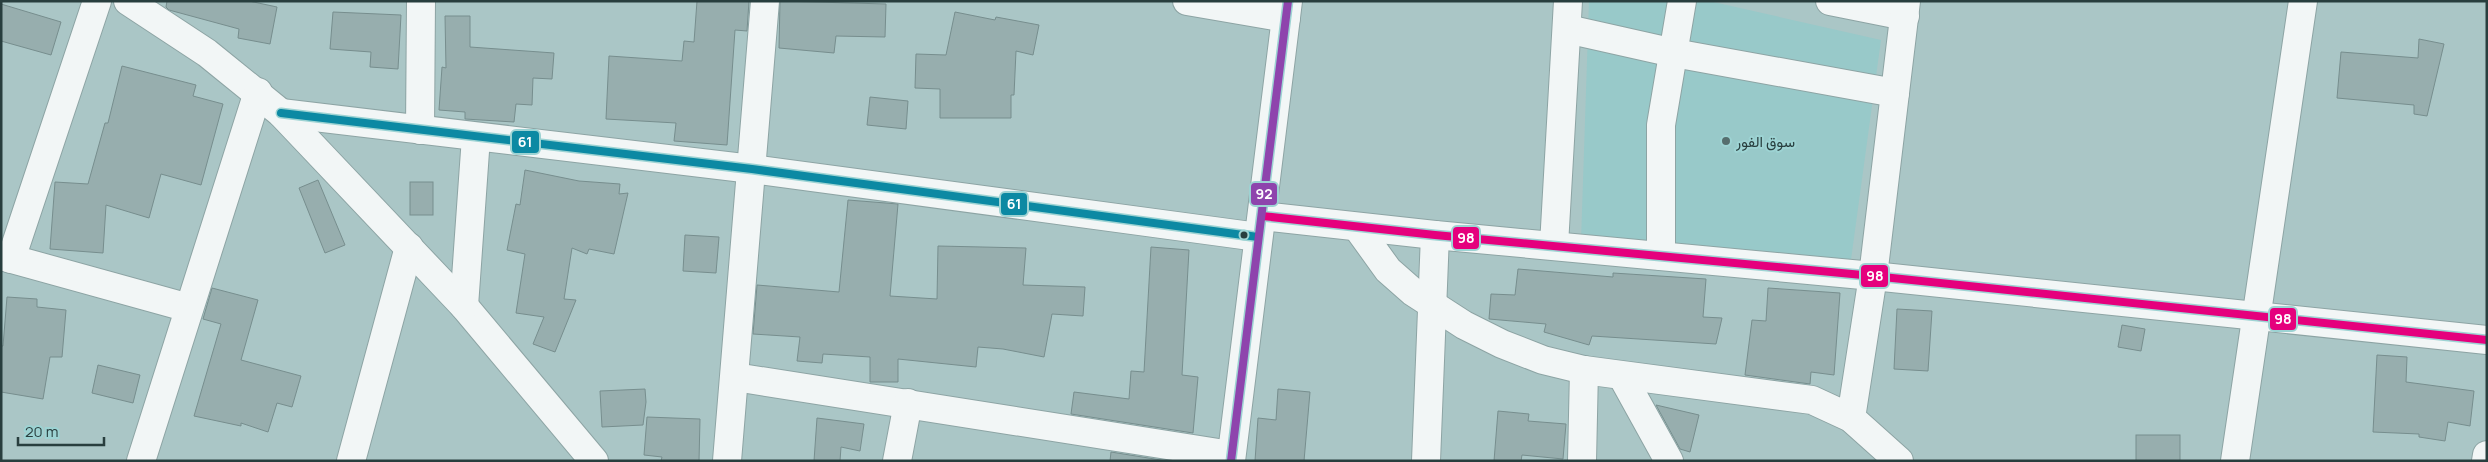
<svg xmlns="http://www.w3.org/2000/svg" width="2488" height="462" font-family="Manrope,Vazirmatn,sans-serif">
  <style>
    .built { fill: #98c9c9 }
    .building { fill: #97aeae; stroke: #778e8e }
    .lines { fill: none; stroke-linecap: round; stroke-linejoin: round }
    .minor-casing { stroke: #8da4a4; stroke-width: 30 }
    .minor { stroke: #f2f6f6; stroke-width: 28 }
    .bus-1-casing { stroke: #9dd3d3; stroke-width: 11 }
    .bus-2-casing { stroke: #9dd3d3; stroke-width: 11 }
    .bus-3-casing { stroke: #9dd3d3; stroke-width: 11 }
    .bus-1 { stroke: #0c89a3; stroke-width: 8 }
    .bus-2 { stroke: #e5007d; stroke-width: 8 }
    .bus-3 { stroke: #8e44ad; stroke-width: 8 }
    .poi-dot { fill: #566e6e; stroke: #9dd3d3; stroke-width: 2 }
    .bus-dot { fill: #283e3e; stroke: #9dd3d3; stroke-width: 2 }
    .labels { text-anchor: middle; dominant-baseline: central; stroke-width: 4; stroke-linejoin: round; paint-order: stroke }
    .poi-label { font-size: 15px; fill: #283e3e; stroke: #9dd3d3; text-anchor: start }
    .line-badge { stroke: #9dd3d3; stroke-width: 2 }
    .badge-label { font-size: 14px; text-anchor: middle; font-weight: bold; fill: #fff }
  </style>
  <rect width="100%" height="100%" fill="#aac6c6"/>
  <path class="built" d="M 1589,1 L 1709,1 L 1881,40 L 1850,267 L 1581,241 Z"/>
  <g class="building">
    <path d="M 167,1 L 249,1 L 277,7 L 270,44 L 238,38 L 239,29 L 169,10 L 166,7 Z"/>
    <path d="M 697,1 L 749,1 L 747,31 L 735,30 L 727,145 L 674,141 L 676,123 L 606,119 L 609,56 L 682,61 L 684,41 L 694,42 Z"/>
    <path d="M 780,1 L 886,4 L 885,37 L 836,36 L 834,53 L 779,48 Z"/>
    <path d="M 1,4 L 61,22 L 51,55 L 1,41 Z"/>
    <path d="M 333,12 L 401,15 L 398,69 L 370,67 L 371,52 L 330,49 Z"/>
    <path d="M 955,12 L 995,20 L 996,17 L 1039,25 L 1033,55 L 1016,51 L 1014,95 L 1011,95 L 1011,118 L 940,118 L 940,89 L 915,88 L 916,54 L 946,55 Z"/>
    <path d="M 445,16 L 470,16 L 470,47 L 554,53 L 552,79 L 533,78 L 532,105 L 516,104 L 514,122 L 465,119 L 465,112 L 439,110 L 442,67 L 446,68 Z"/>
    <path d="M 2419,39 L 2444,44 L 2427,116 L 2414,114 L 2414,105 L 2337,98 L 2341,52 L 2418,58 Z"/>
    <path d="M 122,66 L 196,85 L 193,96 L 223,104 L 201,185 L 161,174 L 149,218 L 106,205 L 103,253 L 50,249 L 55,182 L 88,184 L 105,123 L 108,123 Z"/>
    <path d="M 870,97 L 908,101 L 906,129 L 867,125 Z"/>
    <path d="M 525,170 L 579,181 L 620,184 L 619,194 L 628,193 L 614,254 L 589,249 L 587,254 L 572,248 L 564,299 L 576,300 L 555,352 L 533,344 L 544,317 L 516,313 L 525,254 L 507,250 L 516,204 L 520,205 Z"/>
    <path d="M 318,180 L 345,245 L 325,253 L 299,188 Z"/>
    <rect x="410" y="182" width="23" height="33"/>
    <path d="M 848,200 L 898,204 L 890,296 L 937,299 L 938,246 L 1026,248 L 1023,285 L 1085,287 L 1083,316 L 1052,314 L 1044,357 L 1003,349 L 978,347 L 976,367 L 898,359 L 898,382 L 870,382 L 870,357 L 823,354 L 822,363 L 797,361 L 800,337 L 753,334 L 757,285 L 839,292 Z"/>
    <path d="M 685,235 L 719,237 L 716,273 L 683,271 Z"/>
    <path d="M 1151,247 L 1189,250 L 1182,375 L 1198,377 L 1193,433 L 1071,414 L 1074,392 L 1129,399 L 1131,371 L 1144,372 Z"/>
    <path d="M 1518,269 L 1613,277 L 1613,273 L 1706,279 L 1703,317 L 1722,318 L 1716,344 L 1592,336 L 1589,345 L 1544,332 L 1546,324 L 1489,319 L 1491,294 L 1515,295 Z"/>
    <path d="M 212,288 L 258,300 L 241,360 L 301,376 L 292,407 L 277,403 L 268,432 L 241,423 L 241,426 L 194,416 L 221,324 L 203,319 Z"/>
    <path d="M 1768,288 L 1840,293 L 1834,375 L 1811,372 L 1810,384 L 1745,375 L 1752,320 L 1766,321 Z"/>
    <path d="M 7,297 L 37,299 L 37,307 L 66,310 L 62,357 L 50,357 L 43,399 L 1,392 L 1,346 L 3,346 Z"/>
    <path d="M 1897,309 L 1932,311 L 1928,371 L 1894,369 Z"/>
    <path d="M 2122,325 L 2145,329 L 2141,351 L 2118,347 Z"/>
    <path d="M 2377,355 L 2407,357 L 2406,382 L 2474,391 L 2470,426 L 2448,422 L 2445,441 L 2419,437 L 2419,434 L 2373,432 Z"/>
    <path d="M 98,365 L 140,375 L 133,403 L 92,393 Z"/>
    <path d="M 645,389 L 646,402 L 643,425 L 602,427 L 600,391 Z"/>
    <path d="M 1278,389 L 1310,392 L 1304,461 L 1255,461 L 1258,418 L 1276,420 Z"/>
    <path d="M 1656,405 L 1699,415 L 1690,452 L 1680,449 Z"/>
    <path d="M 1498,411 L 1529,414 L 1528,421 L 1566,424 L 1563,459 L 1522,455 L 1521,461 L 1494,461 Z"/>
    <path d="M 647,417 L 700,419 L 699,461 L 661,461 L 662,457 L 644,455 Z"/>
    <path d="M 817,418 L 864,424 L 860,451 L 841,447 L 840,461 L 814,461 Z"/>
    <rect x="2136" y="435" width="44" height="26"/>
    <path d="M 1111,452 L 1167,461 L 1110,461 Z"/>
  </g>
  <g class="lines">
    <g class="minor-casing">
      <g id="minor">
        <path d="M 128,1 L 207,53 L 281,113 L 464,306 L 594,461"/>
        <path d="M 1187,1 L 1286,18"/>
        <path d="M 1830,1 L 1905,16"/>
        <path d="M 1567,29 L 1674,53 L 1895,93"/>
        <path d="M 281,113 L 752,169 L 1258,237"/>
        <path d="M 420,130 L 421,1"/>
        <path d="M 1262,216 L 1435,235 L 1873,276 L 2487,340"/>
        <path d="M 1357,227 L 1388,270 L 1413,292 L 1464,325 L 1502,344 L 1543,360 L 1584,370 L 1812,400 L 1851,418 L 1899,461"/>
        <path d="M 1554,245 L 1568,1"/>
        <path d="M 1,256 L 189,308"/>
        <path d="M 1661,256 L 1661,125 L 1682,1"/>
        <path d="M 11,259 L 97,1"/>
        <path d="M 464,306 L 476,137"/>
        <path d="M 1622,376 L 1669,461"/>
        <path d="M 735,377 L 1231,455"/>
        <path d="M 1851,418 L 1873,276 L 1906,1"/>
        <path d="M 141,461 L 258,92"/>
        <path d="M 351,461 L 409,247"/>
        <path d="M 727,461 L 765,1"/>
        <path d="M 897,461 L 908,403"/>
        <path d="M 1231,461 L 1288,1"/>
        <path d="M 1426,461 L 1435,235"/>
        <path d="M 1582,461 L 1584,370"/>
        <path d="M 2235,461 L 2303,1"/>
        <path d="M 2486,461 L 2487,455"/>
      </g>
    </g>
    <use href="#minor" class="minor"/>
    <g class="bus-1-casing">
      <path id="bus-1" d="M 281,113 L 752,169 L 1258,237"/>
    </g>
    <g class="bus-2-casing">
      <path id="bus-2" d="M 1262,216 L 1435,235 L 1873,276 L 2487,340"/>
    </g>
    <g class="bus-3-casing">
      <path id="bus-3" d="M 1231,461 L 1288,1"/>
    </g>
    <use href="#bus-1" class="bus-1"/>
    <use href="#bus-2" class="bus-2"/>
    <use href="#bus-3" class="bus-3"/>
  </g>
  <circle class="poi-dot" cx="1726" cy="141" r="5"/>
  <circle class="bus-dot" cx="1244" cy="235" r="4.5"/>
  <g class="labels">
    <g class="poi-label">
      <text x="1736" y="141">سوق الفور</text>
    </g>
  </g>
  <g class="line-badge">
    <rect x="511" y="130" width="29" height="24" rx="5" fill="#0c89a3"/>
    <rect x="1250" y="182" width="28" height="24" rx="5" fill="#8e44ad"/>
    <rect x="1000" y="192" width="28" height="24" rx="5" fill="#0c89a3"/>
    <rect x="1452" y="226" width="28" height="24" rx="5" fill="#e5007d"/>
    <rect x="1860" y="264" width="29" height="24" rx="5" fill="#e5007d"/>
    <rect x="2269" y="307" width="28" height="24" rx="5" fill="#e5007d"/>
  </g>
  <g class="badge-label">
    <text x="525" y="147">61</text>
    <text x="1264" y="199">92</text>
    <text x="1014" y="209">61</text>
    <text x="1466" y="243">98</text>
    <text x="1875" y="281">98</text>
    <text x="2283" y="324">98</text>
  </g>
  <rect width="2488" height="462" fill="none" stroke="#283e3e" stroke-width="5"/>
  <path d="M18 437v8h86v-8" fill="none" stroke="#283e3e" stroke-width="2.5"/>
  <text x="25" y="437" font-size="15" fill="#283e3e" stroke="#9dd3d3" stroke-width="4" paint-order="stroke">20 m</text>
</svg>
